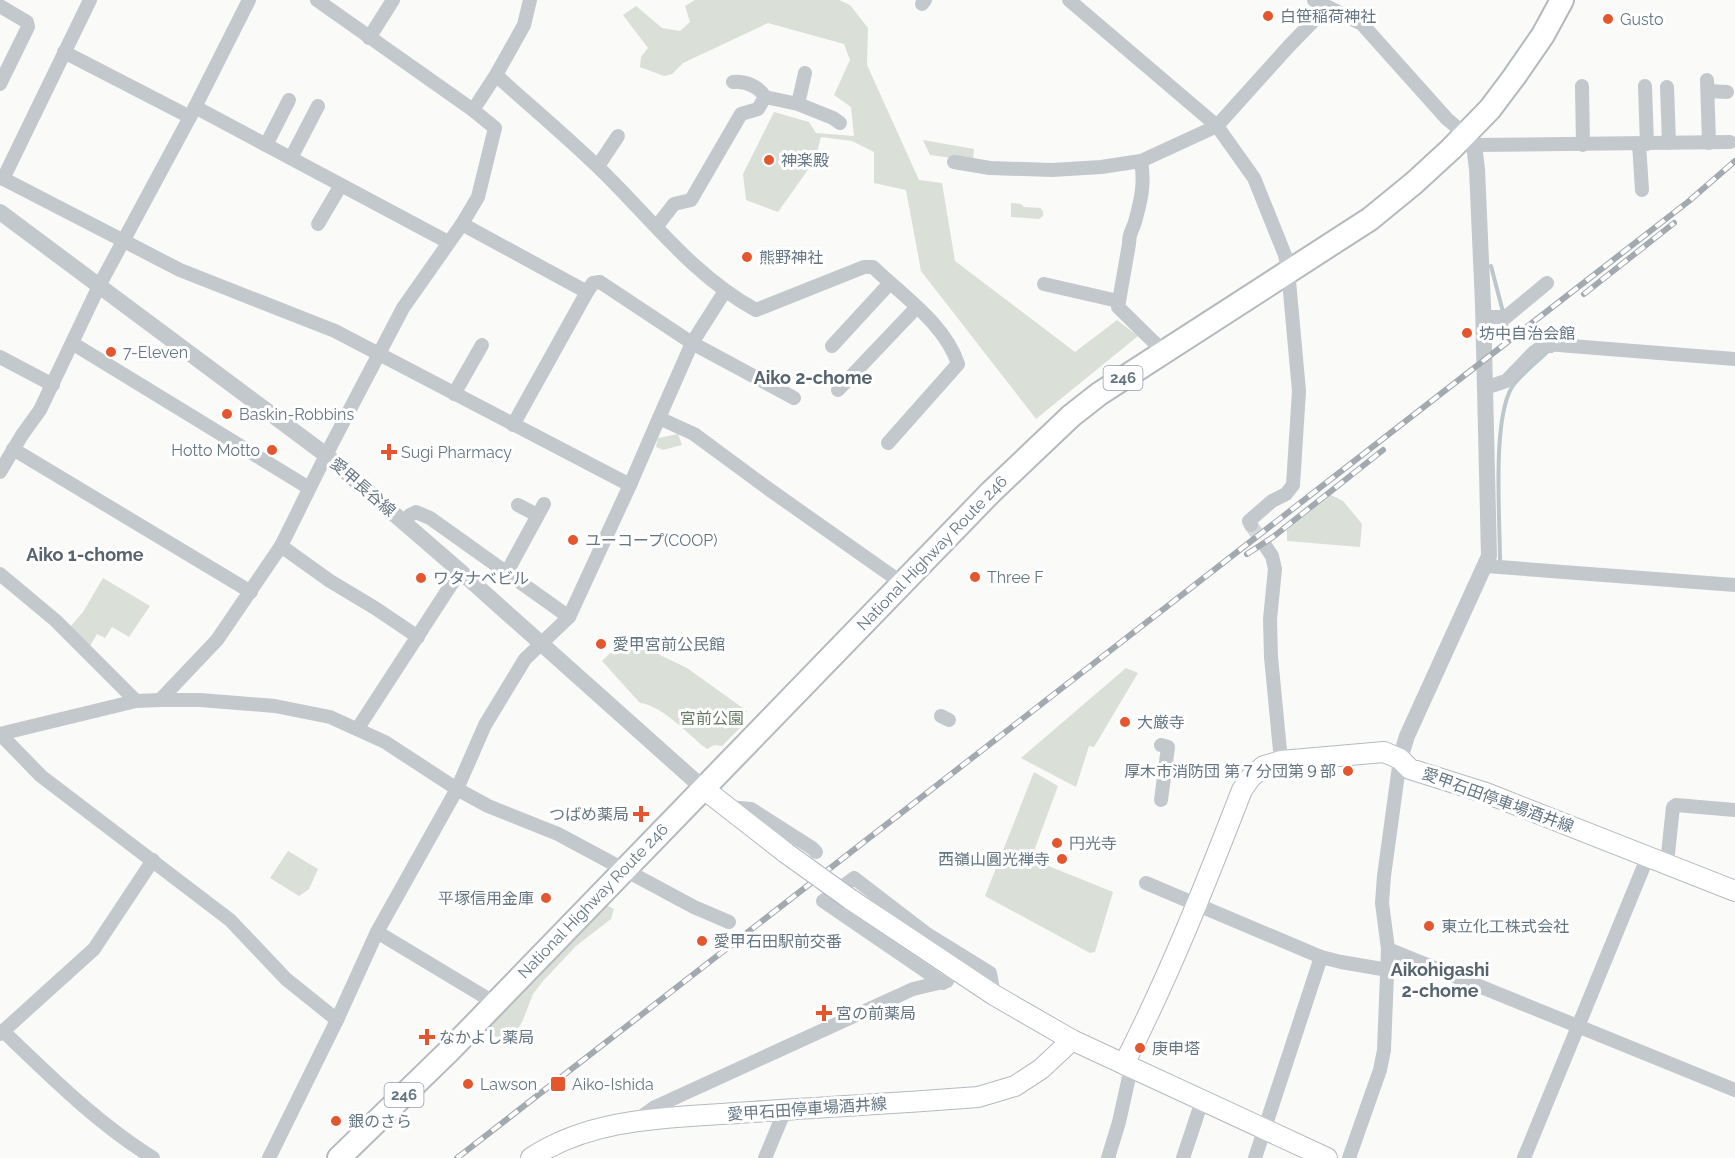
<svg xmlns="http://www.w3.org/2000/svg" width="1735" height="1158" font-family="Raleway,'Noto Sans JP',sans-serif">
  <style>
    .green { fill: #dadfd7 }
    .lines { fill: none; stroke-linecap: round; stroke-linejoin: round }
    .stream { stroke: #bbc7cb; stroke-width: 4 }
    .minor-tunnel { stroke: #d5d9db; stroke-width: 14; stroke-dasharray: 14 7; stroke-linecap: butt }
    .secondary-casing { stroke: #b3babf; stroke-width: 22 }
    .trunk-casing { stroke: #b4b9bd; stroke-width: 26 }
    .minor { stroke: #c3c8cc; stroke-width: 14 }
    .tertiary { stroke: #c3c8cc; stroke-width: 16 }
    .secondary { stroke: #fff; stroke-width: 20 }
    .trunk { stroke: #fff; stroke-width: 22 }
    .rail-casing { stroke: #a2aab0; stroke-width: 6 }
    .rail { stroke: #fff; stroke-width: 4; stroke-dasharray: 11; stroke-linecap: butt }
    .secondary-bridge-casing { stroke: #b3babf; stroke-width: 22; stroke-linecap: butt }
    .secondary-bridge { stroke: #fff; stroke-width: 20 }
    .poi-dot { fill: #e4572e; stroke: #fff; stroke-width: 2 }
    .labels { text-anchor: middle; dominant-baseline: central; stroke-width: 6; stroke-linejoin: round; paint-order: stroke }
    .shield { fill: #fff; stroke: #939fa8; stroke-width: 1.5 }
    .shield-label { font-size: 15px; font-weight: bold; fill: #657683 }
    .poi-label { font-size: 16px; fill: #657683; stroke: #fff; text-anchor: start }
    .street-label { font-size: 16px; fill: #657683; stroke: #fff }
    .park-label { font-size: 16px; fill: #687a64; stroke: #fff }
    .neighbourhood-label { font-size: 18px; font-weight: bold; fill: #57646e; stroke: #fff }
  </style>
  <rect width="100%" height="100%" fill="#fafaf8"/>
  <g class="green">
    <path d="M 695,0 L 839,0 L 850,5 L 868,28 L 867,65 L 919,180 L 942,183 L 955,261 L 1075,352 L 1117,320 L 1138,336 L 1036,419 L 921,271 L 906,190 L 874,183 L 874,152 L 852,141 L 821,137 L 815,160 L 778,212 L 746,200 L 743,174 L 774,112 L 809,122 L 816,133 L 854,136 L 851,107 L 834,95 L 850,60 L 844,44 L 768,23 L 683,63 L 672,74 L 664,76 L 640,67 L 641,57 L 648,48 L 623,15 L 636,6 L 662,28 L 680,31 L 690,22 L 685,6 Z"/>
    <path d="M 923,140 L 974,149 L 973,161 L 930,155 Z"/>
    <path d="M 1011,203 L 1021,204 L 1024,207 L 1040,208 L 1043,211 L 1043,216 L 1039,219 L 1011,217 Z"/>
    <path d="M 678,434 L 682,445 L 663,450 L 656,447 L 658,438 Z"/>
    <path d="M 1331,495 L 1343,501 L 1362,524 L 1360,547 L 1287,541 L 1287,530 Z"/>
    <path d="M 103,578 L 150,606 L 129,637 L 112,627 L 105,638 L 97,634 L 90,646 L 70,627 L 83,612 Z"/>
    <path d="M 629,640 L 687,668 L 747,711 L 741,718 L 746,722 L 722,746 L 714,745 L 707,749 C 688,735 664,706 640,703 L 602,661 L 618,646 Z"/>
    <path d="M 1126,668 L 1138,673 L 1094,747 L 1089,746 L 1076,787 L 1021,758 Z"/>
    <path d="M 1034,772 L 1058,786 L 1031,859 L 1113,892 L 1095,952 L 1090,953 L 985,896 Z"/>
    <path d="M 288,851 L 318,869 L 309,889 L 299,896 L 270,878 Z"/>
    <path d="M 606,905 L 614,909 L 611,919 L 576,946 L 543,981 L 533,994 L 523,1020 L 515,1034 L 505,1039 L 490,1035 L 487,1027 Z"/>
  </g>
  <g class="lines">
    <g class="stream">
      <path d="M 1491,266 L 1503,312"/>
      <path d="M 1505,322 L 1510,333"/>
      <path d="M 1500,561 C 1500,519 1492,420 1512,387 C 1518,377 1539,360 1548,351 L 1552,351"/>
    </g>
    <path class="minor-tunnel" d="M 1251,525 L 1266,547"/>
    <g class="secondary-casing">
      <g id="secondary">
        <path d="M 704,789 L 786,853"/>
        <path d="M 850,899 L 994,995 L 1072,1040 L 1327,1158"/>
        <path d="M 1124,1064 C 1169,976 1206,883 1242,790 L 1251,777 L 1264,766 L 1281,761 L 1384,752 L 1400,759 L 1410,769 L 1486,793 L 1735,891"/>
        <path d="M 531,1158 C 595,1115 677,1118 751,1112 C 826,1107 902,1103 978,1097 L 1015,1086 L 1041,1069 L 1072,1040"/>
      </g>
    </g>
    <g class="trunk-casing">
      <path id="trunk" d="M 339,1158 L 449,1051 L 990,493 L 1071,416 L 1099,394 L 1370,219 L 1414,183 L 1451,149 L 1490,109 L 1514,77 L 1543,35 L 1562,0"/>
    </g>
    <g class="minor">
      <path d="M 1069,0 L 1217,126 L 1254,178 L 1285,255 L 1288,270 L 1299,391 L 1293,485 L 1286,494 L 1272,501 L 1249,521 L 1251,525"/>
      <path d="M 1314,0 L 1362,24 L 1447,119 L 1466,135"/>
      <path d="M 922,4 L 925,0"/>
      <path d="M 0,6 L 27,22 L 28,27 L 0,84"/>
      <path d="M 369,38 L 393,0"/>
      <path d="M 64,52 L 190,117"/>
      <path d="M 496,75 C 530,106 565,135 598,167 C 649,216 693,276 756,310 L 864,267 L 873,267 C 903,296 945,324 958,364 L 888,443"/>
      <path d="M 1707,80 L 1709,143"/>
      <path d="M 1582,86 L 1583,145"/>
      <path d="M 1645,86 L 1647,144"/>
      <path d="M 1667,87 L 1669,143"/>
      <path d="M 1708,91 L 1727,92"/>
      <path d="M 765,97 L 798,104 L 805,73"/>
      <path d="M 798,104 L 833,118 L 840,123"/>
      <path d="M 195,107 L 448,242"/>
      <path d="M 473,110 L 496,75 L 524,25 L 530,0"/>
      <path d="M 1639,144 L 1642,190"/>
      <path d="M 266,145 L 289,100"/>
      <path d="M 1474,145 L 1730,142"/>
      <path d="M 291,158 L 318,106"/>
      <path d="M 1141,161 C 1145,184 1141,200 1135,222 C 1132,232 1129,232 1129,244 L 1118,307 L 1163,351"/>
      <path d="M 954,162 L 990,168 L 1052,170 L 1101,167 L 1141,161 L 1217,126 L 1289,46 L 1327,7"/>
      <path d="M 598,166 L 618,136"/>
      <path d="M 0,177 L 180,270 L 335,331 L 630,485 L 659,418 L 694,434 L 770,490 L 902,583"/>
      <path d="M 3,179 L 90,0"/>
      <path d="M 318,224 L 341,185"/>
      <path d="M 462,224 L 587,292"/>
      <path d="M 657,226 L 674,204 L 691,200 L 741,114 L 758,109 L 765,97 C 759,86 745,81 733,82"/>
      <path d="M 1044,284 L 1118,301"/>
      <path d="M 725,291 L 692,343 L 794,398"/>
      <path d="M 1483,317 L 1506,317 L 1547,283"/>
      <path d="M 72,343 L 309,488"/>
      <path d="M 832,346 L 890,283"/>
      <path d="M 0,357 L 53,385"/>
      <path d="M 1485,388 L 1506,381 L 1534,352 L 1546,344 L 1735,359"/>
      <path d="M 838,390 L 916,308"/>
      <path d="M 454,394 L 482,345"/>
      <path d="M 513,425 L 587,292 L 593,283 L 600,282 L 692,343 L 659,418"/>
      <path d="M 13,449 L 251,592"/>
      <path d="M 0,472 L 22,435 L 40,410 L 99,286 L 190,117 L 249,0"/>
      <path d="M 518,505 L 537,515"/>
      <path d="M 404,522 L 410,515 L 416,512 L 430,518 L 569,617"/>
      <path d="M 281,546 L 330,581 L 375,608 L 418,637"/>
      <path d="M 1266,547 L 1272,556 L 1275,569 L 1270,619 L 1271,657 L 1281,761"/>
      <path d="M 1486,566 L 1735,585"/>
      <path d="M 507,572 L 544,504"/>
      <path d="M 0,574 L 55,620 L 136,701"/>
      <path d="M 160,700 L 217,640 L 281,546 L 326,455 L 403,308 L 462,224 L 478,197 L 495,128 L 473,110 L 317,0"/>
      <path d="M 941,716 L 949,720"/>
      <path d="M 358,728 L 460,571"/>
      <path d="M 0,734 L 136,701 L 160,700 L 200,700 L 275,706 L 330,717 L 385,742 L 457,789 L 488,806 L 558,834 L 694,907 L 729,922"/>
      <path d="M 0,734 L 41,776 L 230,920 L 286,979 L 337,1020"/>
      <path d="M 1161,745 L 1168,747 L 1161,800"/>
      <path d="M 729,807 L 751,809 L 812,848 L 816,852"/>
      <path d="M 1667,863 L 1673,807 L 1676,805 L 1735,810"/>
      <path d="M 1146,883 L 1321,957 L 1341,962 L 1388,970"/>
      <path d="M 377,932 L 495,1003"/>
      <path d="M 1388,949 L 1735,1090"/>
      <path d="M 943,983 L 823,901 L 854,878 L 927,934 L 990,973 L 994,995"/>
      <path d="M 3,1031 C 51,1077 97,1123 153,1158"/>
      <path d="M 0,1034 L 94,949 L 153,860"/>
      <path d="M 637,1120 L 655,1107 L 913,989 L 947,981"/>
      <path d="M 269,1158 L 337,1020 L 377,932 L 457,789 L 485,725 L 525,659 L 569,617 L 630,485"/>
      <path d="M 765,1158 L 785,1110"/>
      <path d="M 1108,1158 L 1119,1122 L 1131,1068"/>
      <path d="M 1183,1158 L 1202,1101"/>
      <path d="M 1255,1158 L 1321,957"/>
      <path d="M 1349,1158 L 1380,1070 L 1384,1050 L 1388,949 L 1382,903 L 1384,876 L 1400,759"/>
      <path d="M 1524,1158 L 1648,856"/>
    </g>
    <g class="tertiary">
      <path d="M 0,212 L 326,455 L 460,571 L 704,789"/>
      <path d="M 1400,759 L 1407,736 L 1489,556 L 1483,305 L 1477,169 L 1474,145 L 1466,135"/>
    </g>
    <use href="#secondary" class="secondary"/>
    <use href="#trunk" class="trunk"/>
    <g class="rail-casing">
      <g id="rail">
        <path d="M 1584,294 L 1674,223"/>
        <path d="M 1247,554 L 1273,537 L 1383,450"/>
        <path d="M 457,1158 L 1689,201 L 1735,161"/>
      </g>
    </g>
    <use href="#rail" class="rail"/>
    <g class="secondary-bridge-casing">
      <path id="secondary-bridge" d="M 786,853 L 850,899"/>
    </g>
    <use href="#secondary-bridge" class="secondary-bridge"/>
  </g>
  <g class="poi-dot">
    <circle cx="1268" cy="16" r="6"/>
    <circle cx="1608" cy="19" r="6"/>
    <circle cx="769" cy="160" r="6"/>
    <circle cx="747" cy="257" r="6"/>
    <circle cx="1467" cy="333" r="6"/>
    <circle cx="111" cy="352" r="6"/>
    <circle cx="227" cy="414" r="6"/>
    <circle cx="272" cy="450" r="6"/>
    <path d="M386 443h6v6h6v6h-6v6h-6v-6h-6v-6h6z"/>
    <circle cx="573" cy="540" r="6"/>
    <circle cx="975" cy="577" r="6"/>
    <circle cx="421" cy="578" r="6"/>
    <circle cx="601" cy="644" r="6"/>
    <circle cx="1125" cy="722" r="6"/>
    <circle cx="1348" cy="771" r="6"/>
    <path d="M638 805h6v6h6v6h-6v6h-6v-6h-6v-6h6z"/>
    <circle cx="1057" cy="843" r="6"/>
    <circle cx="1062" cy="859" r="6"/>
    <circle cx="546" cy="898" r="6"/>
    <circle cx="1429" cy="926" r="6"/>
    <circle cx="702" cy="941" r="6"/>
    <path d="M821 1004h6v6h6v6h-6v6h-6v-6h-6v-6h6z"/>
    <path d="M424 1028h6v6h6v6h-6v6h-6v-6h-6v-6h6z"/>
    <circle cx="1140" cy="1048" r="6"/>
    <circle cx="468" cy="1084" r="6"/>
    <rect x="550" y="1076" width="16" height="16" rx="3"/>
    <circle cx="336" cy="1121" r="6"/>
  </g>
  <g class="labels">
    <g class="shield">
      <rect x="1103.5" y="366" width="39" height="24" rx="4.5"/>
      <rect x="384.5" y="1083" width="39" height="24" rx="4.5"/>
    </g>
    <g class="shield-label">
      <text x="1123" y="378">246</text>
      <text x="404" y="1095">246</text>
    </g>
    <g class="poi-label">
      <text x="1280" y="16">白笹稲荷神社</text>
      <text x="1620" y="19">Gusto</text>
      <text x="781" y="160">神楽殿</text>
      <text x="759" y="257">熊野神社</text>
      <text x="1479" y="333">坊中自治会館</text>
      <text x="123" y="352">7-Eleven</text>
      <text x="239" y="414">Baskin-Robbins</text>
      <text x="260" y="450" text-anchor="end">Hotto Motto</text>
      <text x="401" y="452">Sugi Pharmacy</text>
      <text x="585" y="540">ユーコープ(COOP)</text>
      <text x="987" y="577">Three F</text>
      <text x="433" y="578">ワタナベビル</text>
      <text x="613" y="644">愛甲宮前公民館</text>
      <text x="1137" y="722">大厳寺</text>
      <text x="1336" y="771" text-anchor="end">厚木市消防団 第７分団第９部</text>
      <text x="629" y="814" text-anchor="end">つばめ薬局</text>
      <text x="1069" y="843">円光寺</text>
      <text x="1050" y="859" text-anchor="end">西嶺山圓光禅寺</text>
      <text x="534" y="898" text-anchor="end">平塚信用金庫</text>
      <text x="1441" y="926">東立化工株式会社</text>
      <text x="714" y="941">愛甲石田駅前交番</text>
      <text x="836" y="1013">宮の前薬局</text>
      <text x="439" y="1037">なかよし薬局</text>
      <text x="1152" y="1048">庚申塔</text>
      <text x="480" y="1084">Lawson</text>
      <text x="572" y="1084">Aiko-Ishida</text>
      <text x="348" y="1121">銀のさら</text>
    </g>
    <g class="street-label">
      <text transform="translate(363 487) rotate(41)">愛甲長谷線</text>
      <text transform="translate(932 553) rotate(-46)">National Highway Route 246</text>
      <text transform="translate(1498 800) rotate(20)">愛甲石田停車場酒井線</text>
      <text transform="translate(593 901) rotate(-46)">National Highway Route 246</text>
      <text transform="translate(807 1109) rotate(-4)">愛甲石田停車場酒井線</text>
    </g>
    <g class="park-label">
      <text x="712" y="718">宮前公園</text>
    </g>
    <g class="neighbourhood-label">
      <text x="813" y="377">Aiko 2-chome</text>
      <text x="85" y="554">Aiko 1-chome</text>
      <text x="1440" y="969">Aikohigashi<tspan x="1440" dy="21">2-chome</tspan></text>
    </g>
  </g>
</svg>
